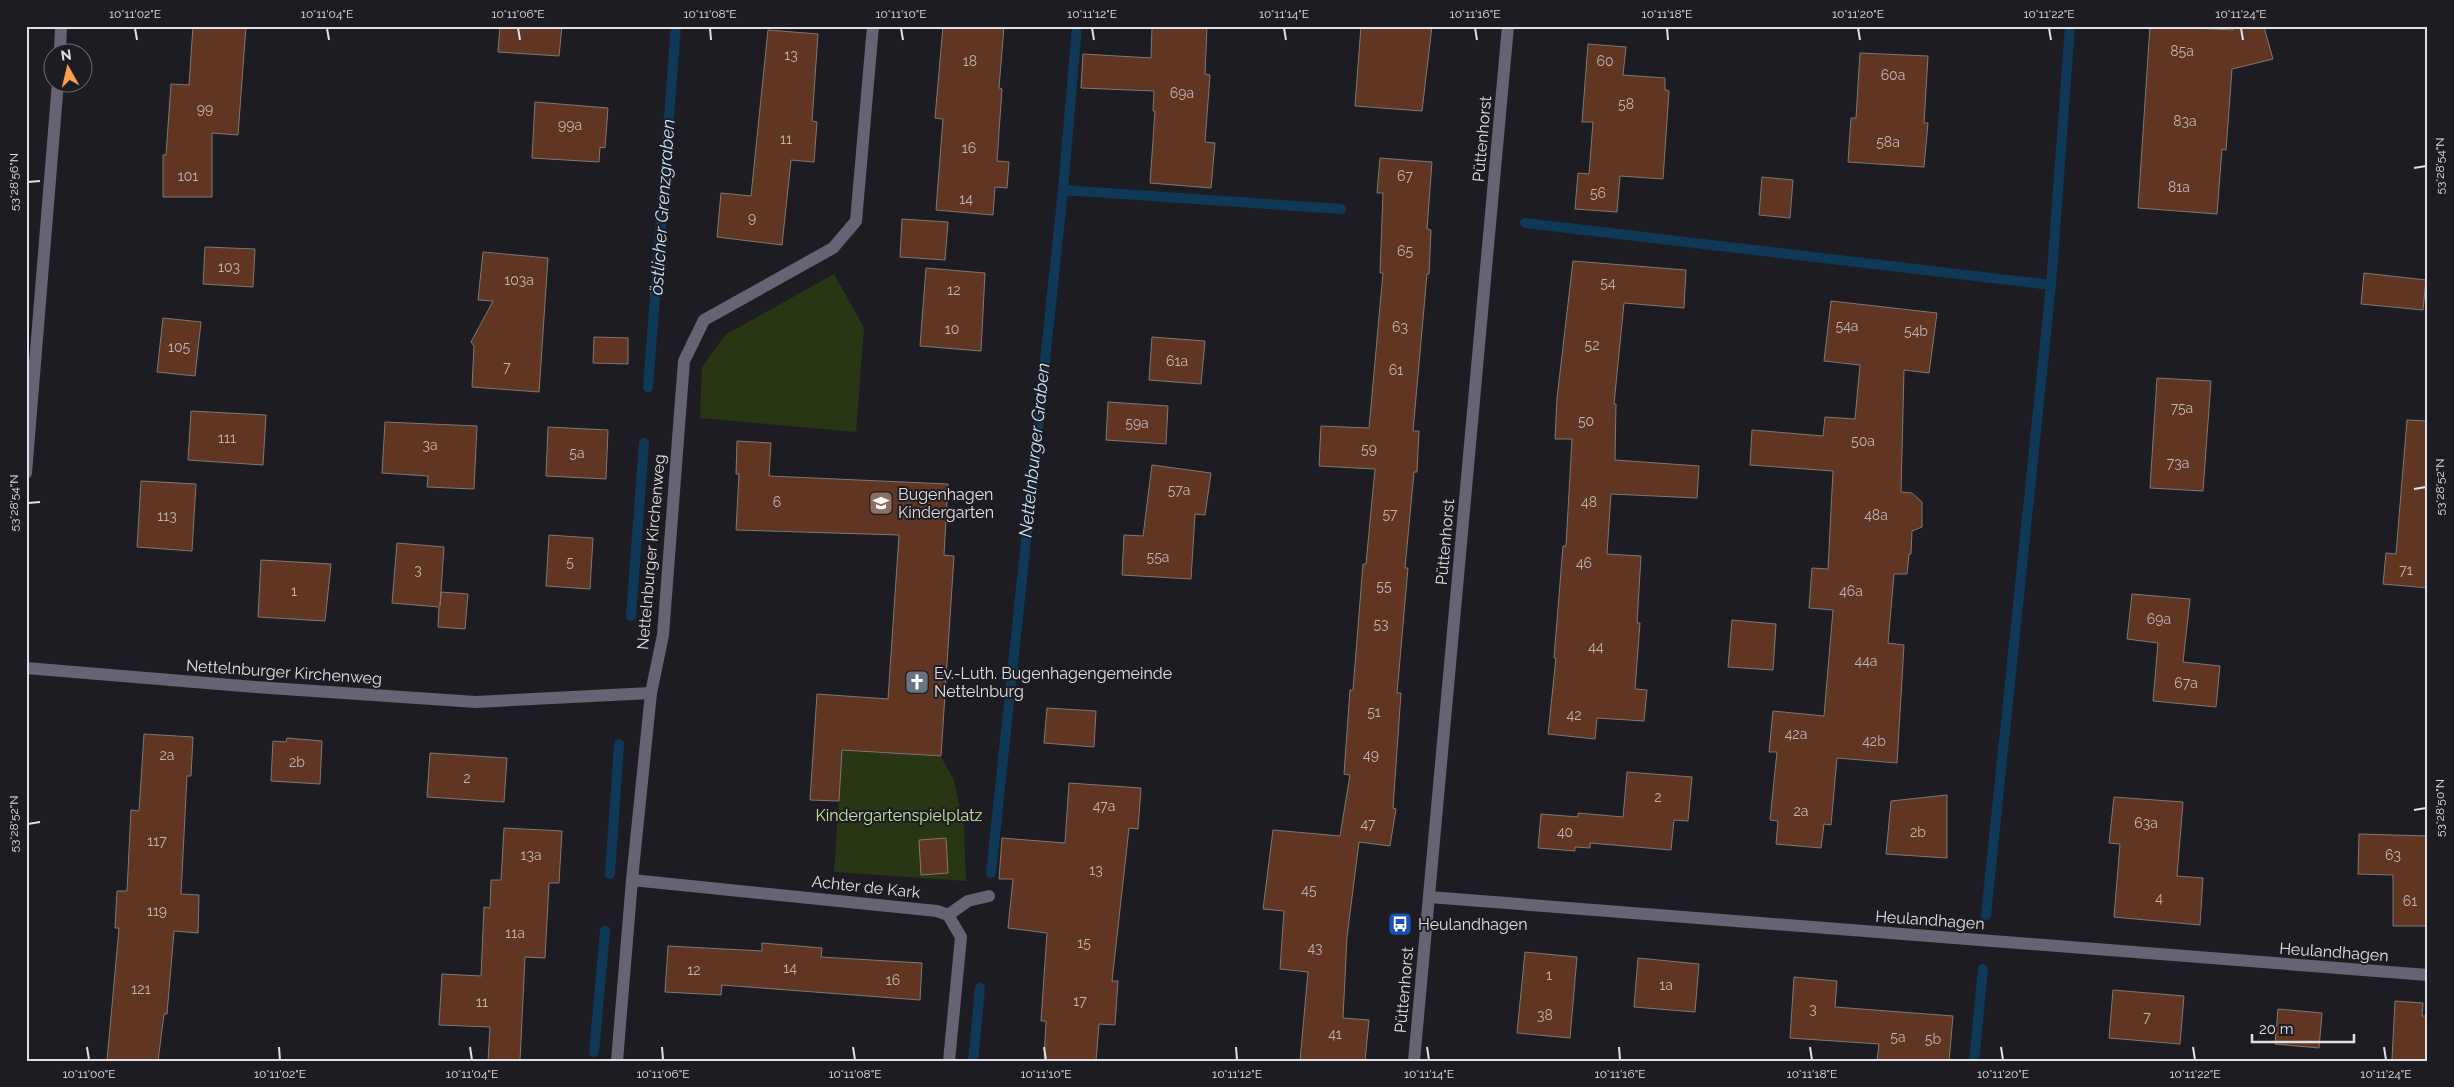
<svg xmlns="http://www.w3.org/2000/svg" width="2454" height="1087" font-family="Raleway,sans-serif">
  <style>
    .green { fill: #293613 }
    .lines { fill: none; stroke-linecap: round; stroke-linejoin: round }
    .stream { stroke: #0f3956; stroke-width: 10 }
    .building { fill: #603522; stroke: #7f7875 }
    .minor { stroke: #686275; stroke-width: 12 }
    .ticks { fill: none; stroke: #e1e0e4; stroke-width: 2 }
    .labels { text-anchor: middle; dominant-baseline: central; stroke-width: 4; stroke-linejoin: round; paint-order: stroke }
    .number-label { font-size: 14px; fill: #c1b5b4 }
    .street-label { font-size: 16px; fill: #e1e0e4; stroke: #1d1c22 }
    .poi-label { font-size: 16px; fill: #e1e0e4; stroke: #1d1c22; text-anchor: start }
    .park-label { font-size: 16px; fill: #c7e59e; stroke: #1d1c22 }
    .water-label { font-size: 18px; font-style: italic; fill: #cae3f8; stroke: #1d1c22 }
    .neatline { fill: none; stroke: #e1e0e4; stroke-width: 2 }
    .ticks-label { font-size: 12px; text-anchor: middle; fill: #e1e0e4 }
  </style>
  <rect width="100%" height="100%" fill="#1d1c22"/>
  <g class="green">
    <path d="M 834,274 L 864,328 L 856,432 L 700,418 L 702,367 L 725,335 Z"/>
    <path d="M 842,750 L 941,757 L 954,780 L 964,828 L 966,881 L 834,872 Z"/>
  </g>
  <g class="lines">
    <g class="stream">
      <path d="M 1063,190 L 1341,209"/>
      <path d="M 1525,223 L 2051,285 L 2070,26"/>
      <path d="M 648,387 L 676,26"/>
      <path d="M 631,616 L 644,443"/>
      <path d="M 991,873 L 1063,190 L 1077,26"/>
      <path d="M 610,874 L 619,744"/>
      <path d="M 1986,915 L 2051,285"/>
      <path d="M 594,1052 L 605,931"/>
      <path d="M 973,1061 L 980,988"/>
      <path d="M 1974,1061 L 1983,969"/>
    </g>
  </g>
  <g class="building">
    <path d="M 193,26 L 246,26 L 238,135 L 212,133 L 212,197 L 163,197 L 163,155 L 166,155 L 171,84 L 189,85 Z"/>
    <path d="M 500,26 L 562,26 L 559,56 L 498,52 Z"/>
    <path d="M 943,26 L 1004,26 L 999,88 L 1002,89 L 997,161 L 1009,162 L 1007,188 L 995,187 L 993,215 L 936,210 L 943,119 L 935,118 Z"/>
    <path d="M 1152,26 L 1207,26 L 1205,74 L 1210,75 L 1205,142 L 1215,143 L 1211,188 L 1150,183 L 1155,111 L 1153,111 L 1154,91 L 1081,88 L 1083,54 L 1151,58 Z"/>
    <path d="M 1361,26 L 1432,26 L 1422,111 L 1355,106 Z"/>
    <path d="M 2150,26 L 2233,30 L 2233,26 L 2264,27 L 2273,59 L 2232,69 L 2226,150 L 2222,149 L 2217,214 L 2138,208 Z"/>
    <path d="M 768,30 L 818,34 L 812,121 L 817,122 L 814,162 L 791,160 L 782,245 L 717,237 L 721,193 L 751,196 Z"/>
    <path d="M 1588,44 L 1626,47 L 1623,75 L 1665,78 L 1665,90 L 1669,91 L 1663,179 L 1620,176 L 1617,212 L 1575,209 L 1578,173 L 1589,174 L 1593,122 L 1582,122 Z"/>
    <path d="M 1860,53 L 1928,56 L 1924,123 L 1928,123 L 1924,167 L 1848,162 L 1851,118 L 1856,118 Z"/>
    <path d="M 535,102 L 608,108 L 605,148 L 600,147 L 599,162 L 532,158 Z"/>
    <path d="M 1380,158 L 1432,162 L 1427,229 L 1431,230 L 1429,274 L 1427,274 L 1413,431 L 1419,431 L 1417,472 L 1414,472 L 1405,568 L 1408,568 L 1397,693 L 1401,693 L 1393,808 L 1396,809 L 1390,846 L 1359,842 L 1347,937 L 1343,1018 L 1369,1020 L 1365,1061 L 1300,1061 L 1308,972 L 1280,969 L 1284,911 L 1263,909 L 1273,830 L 1340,836 L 1350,775 L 1344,774 L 1350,690 L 1353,690 L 1363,564 L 1366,564 L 1375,469 L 1319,466 L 1321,426 L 1369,428 L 1383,273 L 1380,273 L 1383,193 L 1377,193 Z"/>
    <path d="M 1762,177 L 1793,180 L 1790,218 L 1759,215 Z"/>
    <path d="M 902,219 L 948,222 L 945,260 L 900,257 Z"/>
    <path d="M 205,247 L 255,249 L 253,287 L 203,284 Z"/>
    <path d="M 483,252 L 548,258 L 539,392 L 472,387 L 474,346 L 471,342 L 493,301 L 478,300 Z"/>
    <path d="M 1573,261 L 1686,270 L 1684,308 L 1624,303 L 1614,404 L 1616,404 L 1615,460 L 1699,466 L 1697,498 L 1611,494 L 1607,554 L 1641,556 L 1637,623 L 1640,623 L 1635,689 L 1647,690 L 1644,721 L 1597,718 L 1595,739 L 1548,734 L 1556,658 L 1554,658 L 1563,546 L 1566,546 L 1572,439 L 1555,439 L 1557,398 Z"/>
    <path d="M 926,268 L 985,273 L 981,351 L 920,346 Z"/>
    <path d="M 2364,273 L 2426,280 L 2423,310 L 2361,304 Z"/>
    <path d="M 1831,301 L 1937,313 L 1929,373 L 1904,370 L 1901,492 L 1912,493 L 1922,502 L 1922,527 L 1912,531 L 1911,554 L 1909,554 L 1907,574 L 1894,574 L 1888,643 L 1904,645 L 1897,763 L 1837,758 L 1831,825 L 1824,824 L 1821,848 L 1776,844 L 1778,821 L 1770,820 L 1777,752 L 1769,752 L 1773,711 L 1824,716 L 1833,610 L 1809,608 L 1812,568 L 1828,569 L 1833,471 L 1750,465 L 1752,430 L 1823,436 L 1825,417 L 1855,419 L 1860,365 L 1824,361 Z"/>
    <path d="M 163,318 L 201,322 L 195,376 L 157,372 Z"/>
    <path d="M 594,337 L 628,338 L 628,364 L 593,363 Z"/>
    <path d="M 1152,337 L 1205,341 L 1201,384 L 1149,380 Z"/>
    <path d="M 2157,378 L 2211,381 L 2203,491 L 2150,488 Z"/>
    <path d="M 1108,402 L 1168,406 L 1166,444 L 1106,440 Z"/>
    <path d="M 191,411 L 266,415 L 263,465 L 188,460 Z"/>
    <path d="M 2407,420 L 2428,421 L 2428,588 L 2383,584 L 2386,553 L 2396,554 Z"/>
    <path d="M 385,422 L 477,426 L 474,489 L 427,487 L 428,476 L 382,473 Z"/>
    <path d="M 548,427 L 608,430 L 606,479 L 546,476 Z"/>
    <path d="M 737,441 L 771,443 L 769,476 L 948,484 L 944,555 L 954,556 L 941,756 L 842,750 L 839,801 L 810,800 L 817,694 L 888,699 L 899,535 L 736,530 L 739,474 L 736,474 Z"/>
    <path d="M 1152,465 L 1211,473 L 1205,515 L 1195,514 L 1191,579 L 1122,575 L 1124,535 L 1143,536 Z"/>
    <path d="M 141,481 L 196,484 L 192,551 L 137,547 Z"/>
    <path d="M 549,535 L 593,538 L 590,589 L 546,586 Z"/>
    <path d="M 397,543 L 444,547 L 440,606 L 441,592 L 468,594 L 465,629 L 438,627 L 439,607 L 392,603 Z"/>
    <path d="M 261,560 L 331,564 L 325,621 L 258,617 Z"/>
    <path d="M 2132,594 L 2190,599 L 2183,662 L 2220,666 L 2216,707 L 2153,701 L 2158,643 L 2127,639 Z"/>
    <path d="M 1732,620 L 1776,624 L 1773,670 L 1728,667 Z"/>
    <path d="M 1047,708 L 1096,711 L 1094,747 L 1044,743 Z"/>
    <path d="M 144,734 L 193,737 L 191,776 L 187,776 L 181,894 L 199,895 L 198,933 L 174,931 L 167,1014 L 164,1014 L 158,1061 L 107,1061 L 119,928 L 115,928 L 117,891 L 127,891 L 131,810 L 139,811 Z"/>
    <path d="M 287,738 L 322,741 L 320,784 L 271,781 L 273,741 L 286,742 Z"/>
    <path d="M 430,753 L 507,758 L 504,802 L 427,797 Z"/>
    <path d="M 1627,772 L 1692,777 L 1688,821 L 1674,820 L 1671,850 L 1590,843 L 1590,848 L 1575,847 L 1575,851 L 1538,848 L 1541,814 L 1578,817 L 1578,813 L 1623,817 Z"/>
    <path d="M 1069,783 L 1141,788 L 1138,829 L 1129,828 L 1112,981 L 1118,981 L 1115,1025 L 1099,1024 L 1096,1061 L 1044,1061 L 1046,1021 L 1041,1021 L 1047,933 L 1008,928 L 1013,879 L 999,879 L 1002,838 L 1065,843 Z"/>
    <path d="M 1947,795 L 1947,858 L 1886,854 L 1891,801 Z"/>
    <path d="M 2114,797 L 2183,802 L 2177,876 L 2203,878 L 2200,925 L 2114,917 L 2120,844 L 2109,843 Z"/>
    <path d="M 504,828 L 562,831 L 559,883 L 549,883 L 545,958 L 525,957 L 520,1061 L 488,1061 L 490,1027 L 439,1025 L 442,974 L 481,976 L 484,907 L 490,908 L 491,880 L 501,880 Z"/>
    <path d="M 2359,834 L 2428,836 L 2428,926 L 2393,926 L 2393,875 L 2358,874 Z"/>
    <path d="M 946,838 L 948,873 L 921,875 L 919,840 Z"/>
    <path d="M 762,943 L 822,948 L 821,957 L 922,963 L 920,1000 L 722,985 L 721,995 L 665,992 L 668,946 L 762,951 Z"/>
    <path d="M 1525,952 L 1577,957 L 1570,1038 L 1517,1033 Z"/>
    <path d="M 1638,958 L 1699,964 L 1695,1012 L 1634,1007 Z"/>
    <path d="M 1794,977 L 1837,981 L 1835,1007 L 1953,1016 L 1949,1061 L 1877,1061 L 1879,1044 L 1790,1038 Z"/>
    <path d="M 2113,990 L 2184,996 L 2180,1044 L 2109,1038 Z"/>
    <path d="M 2395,1001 L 2423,1003 L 2422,1016 L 2428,1016 L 2428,1061 L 2392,1060 Z"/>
    <path d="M 2278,1009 L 2322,1013 L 2319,1048 L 2275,1044 Z"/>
  </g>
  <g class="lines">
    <g class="minor">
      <path d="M 873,26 L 856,221 L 833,248 L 704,320 L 684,361 L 663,635 L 651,693 L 632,880 L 937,911 L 948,915 L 961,937 L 949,1061"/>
      <path d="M 60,52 L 61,26"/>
      <path d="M 26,473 L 58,82"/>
      <path d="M 26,668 L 255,687 L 476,702 L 651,693"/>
      <path d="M 1429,897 L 2428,975"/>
      <path d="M 948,915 L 968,901 L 989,896"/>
      <path d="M 617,1061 L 632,880"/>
      <path d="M 1414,1061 L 1508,26"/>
    </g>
  </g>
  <path class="ticks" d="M 135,28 L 137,40M 327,28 L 329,40M 518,28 L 520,40M 710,28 L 711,40M 901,28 L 903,40M 1092,28 L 1094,40M 1284,28 L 1286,40M 1475,28 L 1477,40M 1667,28 L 1668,40M 1858,28 L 1860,40M 2049,28 L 2051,40M 2241,28 L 2243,40M 2414,168 L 2426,166M 28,182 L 40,181M 2414,489 L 2426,487M 28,503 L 40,502M 2414,810 L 2426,808M 28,824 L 40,822M 87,1047 L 89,1060M 279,1047 L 280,1060M 470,1047 L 472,1060M 662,1047 L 663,1060M 853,1047 L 855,1060M 1044,1047 L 1046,1060M 1236,1047 L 1237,1060M 1427,1047 L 1429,1060M 1619,1047 L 1620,1060M 1810,1047 L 1812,1060M 2001,1047 L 2003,1060M 2193,1047 L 2195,1060M 2384,1047 L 2386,1060"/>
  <defs>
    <g id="school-square" transform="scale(1.25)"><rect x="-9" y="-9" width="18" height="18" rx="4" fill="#8d6e63" stroke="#1d1c22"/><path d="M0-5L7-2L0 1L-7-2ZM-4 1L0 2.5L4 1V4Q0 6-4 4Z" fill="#fff"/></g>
    <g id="church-square" transform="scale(1.25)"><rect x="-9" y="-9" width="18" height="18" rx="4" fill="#6b7280" stroke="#1d1c22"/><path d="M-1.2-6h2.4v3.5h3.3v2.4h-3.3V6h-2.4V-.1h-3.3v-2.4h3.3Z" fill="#fff"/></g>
    <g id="bus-square" transform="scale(1.25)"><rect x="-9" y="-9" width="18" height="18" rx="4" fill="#1a4fb4" stroke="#1d1c22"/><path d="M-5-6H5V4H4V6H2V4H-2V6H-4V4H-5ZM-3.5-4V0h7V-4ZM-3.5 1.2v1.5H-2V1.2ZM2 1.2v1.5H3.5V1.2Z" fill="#fff"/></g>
  </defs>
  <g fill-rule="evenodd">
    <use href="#school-square" x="881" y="503"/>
    <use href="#church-square" x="917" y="682"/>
    <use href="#bus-square" x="1400" y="924"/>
  </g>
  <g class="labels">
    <g class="number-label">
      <text x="2182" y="51">85a</text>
      <text x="791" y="55">13</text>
      <text x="970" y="61">18</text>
      <text x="1605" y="61">60</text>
      <text x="1893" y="75">60a</text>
      <text x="1182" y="93">69a</text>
      <text x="1626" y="104">58</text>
      <text x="205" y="109">99</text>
      <text x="2185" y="121">83a</text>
      <text x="570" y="125">99a</text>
      <text x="786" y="139">11</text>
      <text x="1888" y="142">58a</text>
      <text x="969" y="148">16</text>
      <text x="188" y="176">101</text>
      <text x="1405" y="176">67</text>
      <text x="2179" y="187">81a</text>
      <text x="1598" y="193">56</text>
      <text x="966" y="199">14</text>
      <text x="752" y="218">9</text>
      <text x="1405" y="251">65</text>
      <text x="229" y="267">103</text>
      <text x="519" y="280">103a</text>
      <text x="1608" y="283">54</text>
      <text x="954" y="290">12</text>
      <text x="1847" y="326">54a</text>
      <text x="1400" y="327">63</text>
      <text x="952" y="329">10</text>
      <text x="1916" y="331">54b</text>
      <text x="1592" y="345">52</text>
      <text x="179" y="347">105</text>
      <text x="1177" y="361">61a</text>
      <text x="507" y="367">7</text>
      <text x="1396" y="370">61</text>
      <text x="2182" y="408">75a</text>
      <text x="1586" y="421">50</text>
      <text x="1137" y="423">59a</text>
      <text x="227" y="438">111</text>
      <text x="1863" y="441">50a</text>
      <text x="430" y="445">3a</text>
      <text x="1369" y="449">59</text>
      <text x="577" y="453">5a</text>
      <text x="2178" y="463">73a</text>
      <text x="1179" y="490">57a</text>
      <text x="777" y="502">6</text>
      <text x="1589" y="502">48</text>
      <text x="1390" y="514">57</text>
      <text x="1876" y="515">48a</text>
      <text x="167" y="516">113</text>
      <text x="1158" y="557">55a</text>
      <text x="570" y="562">5</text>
      <text x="1584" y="563">46</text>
      <text x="418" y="570">3</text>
      <text x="2406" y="570">71</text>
      <text x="1384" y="586">55</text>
      <text x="294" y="591">1</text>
      <text x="1851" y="591">46a</text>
      <text x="2159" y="619">69a</text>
      <text x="1381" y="624">53</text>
      <text x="1596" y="647">44</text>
      <text x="1866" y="661">44a</text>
      <text x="2186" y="683">67a</text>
      <text x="1374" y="712">51</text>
      <text x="1574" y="715">42</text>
      <text x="1796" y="734">42a</text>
      <text x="1874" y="741">42b</text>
      <text x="167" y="755">2a</text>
      <text x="1371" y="755">49</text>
      <text x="297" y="762">2b</text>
      <text x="467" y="778">2</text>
      <text x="1658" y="797">2</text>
      <text x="1104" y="806">47a</text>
      <text x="1801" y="811">2a</text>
      <text x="2146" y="823">63a</text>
      <text x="1368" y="824">47</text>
      <text x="1565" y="832">40</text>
      <text x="1918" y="832">2b</text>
      <text x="157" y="841">117</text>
      <text x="531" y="855">13a</text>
      <text x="2393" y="855">63</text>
      <text x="1096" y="870">13</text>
      <text x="1309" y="890">45</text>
      <text x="2159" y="898">4</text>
      <text x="2410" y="901">61</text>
      <text x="157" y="911">119</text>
      <text x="515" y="933">11a</text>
      <text x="1084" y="943">15</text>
      <text x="1315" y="948">43</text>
      <text x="790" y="968">14</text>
      <text x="694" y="970">12</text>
      <text x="1549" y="975">1</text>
      <text x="893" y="980">16</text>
      <text x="1666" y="985">1a</text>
      <text x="141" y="989">121</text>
      <text x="1080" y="1001">17</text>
      <text x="482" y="1002">11</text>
      <text x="1813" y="1009">3</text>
      <text x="1545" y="1015">38</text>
      <text x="2147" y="1017">7</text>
      <text x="1335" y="1034">41</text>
      <text x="1898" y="1037">5a</text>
      <text x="1933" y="1039">5b</text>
    </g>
    <g class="street-label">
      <text transform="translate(1482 139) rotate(-85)">Püttenhorst</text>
      <text transform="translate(1445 542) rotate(-85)">Püttenhorst</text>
      <text transform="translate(651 552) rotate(-85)">Nettelnburger Kirchenweg</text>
      <text transform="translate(284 672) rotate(4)">Nettelnburger Kirchenweg</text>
      <text transform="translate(866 887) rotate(6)">Achter de Kark</text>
      <text transform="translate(1930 920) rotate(4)">Heulandhagen</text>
      <text transform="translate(2334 952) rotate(4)">Heulandhagen</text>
      <text transform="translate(1404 990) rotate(-85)">Püttenhorst</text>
    </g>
    <g class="poi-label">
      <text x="898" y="494">Bugenhagen<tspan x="898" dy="18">Kindergarten</tspan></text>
      <text x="934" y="673">Ev.-Luth. Bugenhagengemeinde<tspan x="934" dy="18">Nettelnburg</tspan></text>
      <text x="1418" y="924">Heulandhagen</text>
    </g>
    <g class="park-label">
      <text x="899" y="815">Kindergartenspielplatz</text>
    </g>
    <g class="water-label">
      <text transform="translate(662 207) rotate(-86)">östlicher Grenzgraben</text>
      <text transform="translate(1034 450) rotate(-84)">Nettelnburger Graben</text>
    </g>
  </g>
  <rect width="2454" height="1087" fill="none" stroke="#1d1c22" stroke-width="55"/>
  <g transform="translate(68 68) rotate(352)"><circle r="24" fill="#1d1c22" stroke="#6b6a70"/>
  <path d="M0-4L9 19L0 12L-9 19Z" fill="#fa9f4f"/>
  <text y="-8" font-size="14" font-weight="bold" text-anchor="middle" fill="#e1e0e4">N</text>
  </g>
  <path d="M2252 1034v8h102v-8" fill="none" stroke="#e1e0e4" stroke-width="2.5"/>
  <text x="2259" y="1034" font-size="15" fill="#e1e0e4" stroke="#1d1c22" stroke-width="4" paint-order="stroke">20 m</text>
  <rect x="28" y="28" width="2398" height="1032" class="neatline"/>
  <g class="ticks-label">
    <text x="135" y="18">10°11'02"E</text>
    <text x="327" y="18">10°11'04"E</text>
    <text x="518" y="18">10°11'06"E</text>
    <text x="710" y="18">10°11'08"E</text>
    <text x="901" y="18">10°11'10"E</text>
    <text x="1092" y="18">10°11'12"E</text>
    <text x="1284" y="18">10°11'14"E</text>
    <text x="1475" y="18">10°11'16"E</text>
    <text x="1667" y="18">10°11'18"E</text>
    <text x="1858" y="18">10°11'20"E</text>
    <text x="2049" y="18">10°11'22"E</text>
    <text x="2241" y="18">10°11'24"E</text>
    <text transform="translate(2440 166) rotate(-90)" y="4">53°28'54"N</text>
    <text transform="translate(14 182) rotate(-90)" y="4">53°28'56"N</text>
    <text transform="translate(2440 487) rotate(-90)" y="4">53°28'52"N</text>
    <text transform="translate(14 503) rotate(-90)" y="4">53°28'54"N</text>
    <text transform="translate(2440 808) rotate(-90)" y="4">53°28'50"N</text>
    <text transform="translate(14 824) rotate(-90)" y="4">53°28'52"N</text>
    <text x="89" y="1078">10°11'00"E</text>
    <text x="280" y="1078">10°11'02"E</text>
    <text x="472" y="1078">10°11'04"E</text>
    <text x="663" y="1078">10°11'06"E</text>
    <text x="855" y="1078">10°11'08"E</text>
    <text x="1046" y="1078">10°11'10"E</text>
    <text x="1237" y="1078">10°11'12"E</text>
    <text x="1429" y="1078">10°11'14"E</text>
    <text x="1620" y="1078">10°11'16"E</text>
    <text x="1812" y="1078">10°11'18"E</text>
    <text x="2003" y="1078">10°11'20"E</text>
    <text x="2195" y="1078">10°11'22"E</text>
    <text x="2386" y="1078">10°11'24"E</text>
  </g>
</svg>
